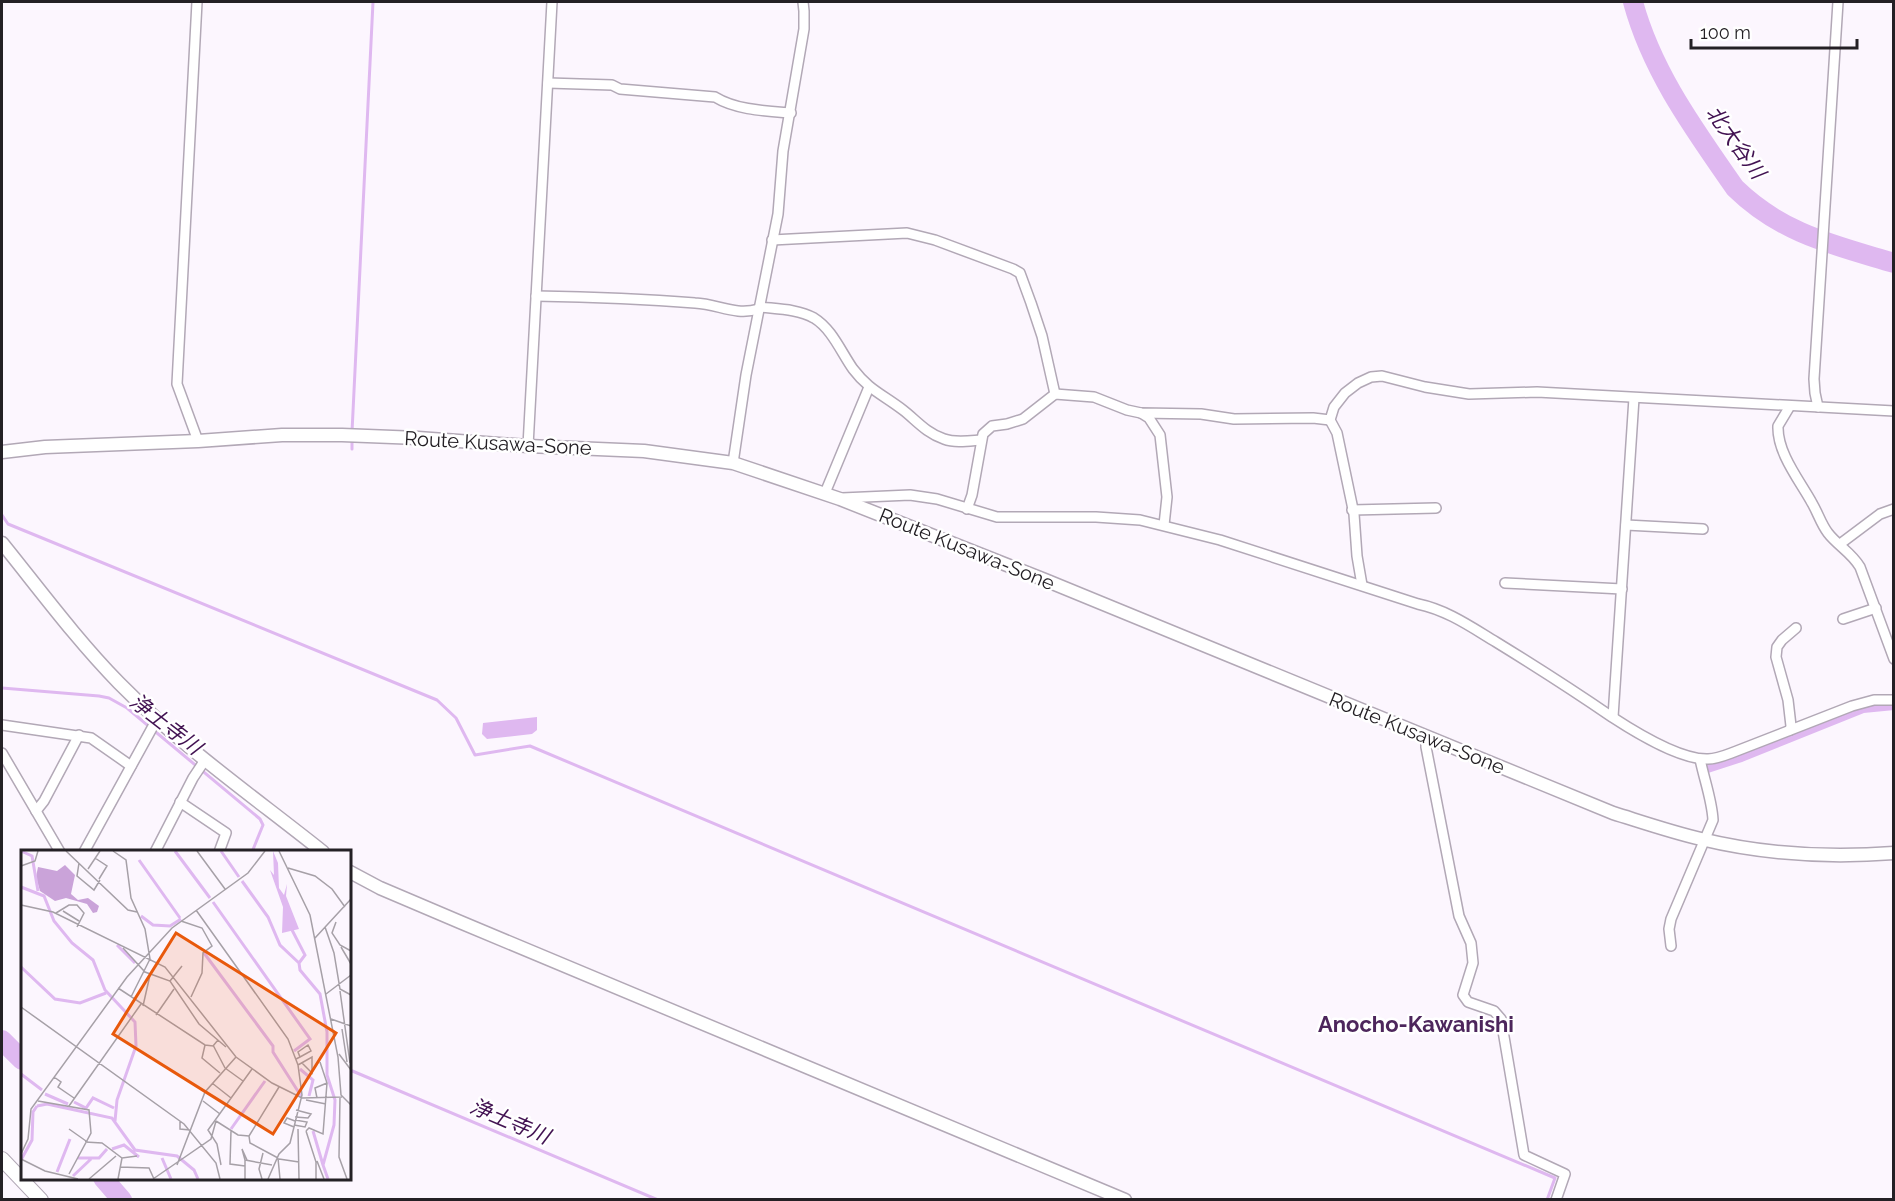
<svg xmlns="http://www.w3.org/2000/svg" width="1895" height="1201" font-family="Raleway,'Noto Sans JP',sans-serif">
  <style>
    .water { fill: #dfb8f0 }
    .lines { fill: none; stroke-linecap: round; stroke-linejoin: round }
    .stream { stroke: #dfb8f0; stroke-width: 3 }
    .canal { stroke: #dfb8f0; stroke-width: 12 }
    .river { stroke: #dfb8f0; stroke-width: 20 }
    .street-casing { stroke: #b2a8b6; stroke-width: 12 }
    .secondary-casing { stroke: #b2a8b6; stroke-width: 15 }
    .primary-casing { stroke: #b2a8b6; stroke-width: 16 }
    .street { stroke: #fff; stroke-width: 9 }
    .secondary { stroke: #fff; stroke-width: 12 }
    .primary { stroke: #fff; stroke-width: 14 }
    .labels { text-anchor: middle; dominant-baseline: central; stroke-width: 5; stroke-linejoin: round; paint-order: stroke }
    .street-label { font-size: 20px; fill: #242025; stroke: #fff }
    .water-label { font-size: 21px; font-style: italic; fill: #421252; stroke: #fff }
    .quarter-label { font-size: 22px; font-weight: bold; fill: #4d265c; stroke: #fff }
    .inset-river { fill: none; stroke: #dfb8f0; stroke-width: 3 }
    .inset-road { fill: none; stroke: #a6a0a7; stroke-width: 1.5 }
    .view { fill: #e8590c; fill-opacity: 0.15; stroke: #e8590c; stroke-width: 3 }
    .inset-edge { fill: none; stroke: #242025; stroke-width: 3 }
  </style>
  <rect width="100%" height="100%" fill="#fcf6fe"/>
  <path class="water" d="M 537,717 L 537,730 L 532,734 L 487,739 L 482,734 L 483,723 Z"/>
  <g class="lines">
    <g class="stream">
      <path d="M 352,432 L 373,2"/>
      <path d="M 352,449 L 352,439"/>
      <path d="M 2,515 L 8,524 L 437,700 L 456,718 L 475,755 L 530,746 L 1555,1178 L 1547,1200"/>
      <path d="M 2,688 L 99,696 L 109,698 L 127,708 L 260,819 L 263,825 L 252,852"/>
      <path d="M 350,1070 L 658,1200"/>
    </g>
    <path class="canal" d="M 1707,767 L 1741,756 L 1863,707 L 1894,704"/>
    <g class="river">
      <path d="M 1633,2 C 1652,72 1694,129 1735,188 C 1782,234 1834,245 1894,263"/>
      <path d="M 2,1040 L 22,1060"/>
      <path d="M 103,1178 L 122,1200"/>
    </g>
    <g class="street-casing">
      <g id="street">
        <path d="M 197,2 L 177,384 L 198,441"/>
        <path d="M 548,83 L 612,85 L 620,89 L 715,97 C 736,110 766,111 791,113"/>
        <path d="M 772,240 L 907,233 L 935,240 L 1013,269 L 1020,273 L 1031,303 L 1042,336 L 1055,394"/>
        <path d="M 536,296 C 589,297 643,299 695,303 C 719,304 734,316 759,309"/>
        <path d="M 760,307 C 777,309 798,309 814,318 C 832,329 841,352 853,369 C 869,390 882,394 903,410 C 916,420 926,433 944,439 C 955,443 968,441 980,440"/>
        <path d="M 1790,406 L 1778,426 C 1777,453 1800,481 1812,503 C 1818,513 1821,524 1828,533 C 1837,545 1852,553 1860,567 L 1894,659"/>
        <path d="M 1818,407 L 1815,393 L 1814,379 L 1838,2"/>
        <path d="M 1141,413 L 1149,418 L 1160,435 L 1167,497 L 1164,525"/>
        <path d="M 528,446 L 552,2"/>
        <path d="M 733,463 L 746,375 L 778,214 L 783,151 L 804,29 L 804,11 L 803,2"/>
        <path d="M 825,493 L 869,387"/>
        <path d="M 842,498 L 910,495 L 937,499 L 997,517 L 1096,517 L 1140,520 L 1220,540 L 1418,604 C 1447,610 1471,627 1496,642 C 1535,666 1574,691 1612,717 C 1635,732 1680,760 1708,759 C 1717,759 1726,755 1734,752 L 1852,706 L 1874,700 L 1894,700"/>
        <path d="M 967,509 L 972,495 L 983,434 L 992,426 L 1007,424 L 1023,419 L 1055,394 L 1094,397 L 1127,410 L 1141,413 L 1201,414 L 1234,419 L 1313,418 L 1330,420"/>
        <path d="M 1352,510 L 1436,508"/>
        <path d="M 1626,525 L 1703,529"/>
        <path d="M 1840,544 L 1880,514 L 1894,509"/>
        <path d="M 1505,583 L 1622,589"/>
        <path d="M 1362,585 L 1357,556 L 1354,514 L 1337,433 L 1330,420 L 1334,407 L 1345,393 L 1358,383 L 1371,377 L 1382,376 L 1425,387 L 1469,394 L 1537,392 L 1894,411"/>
        <path d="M 1843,619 L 1876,608"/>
        <path d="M 1613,717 L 1634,398"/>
        <path d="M 2,725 L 91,738 L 131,766"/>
        <path d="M 1790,730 L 1791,726 L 1788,700 L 1776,657 L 1777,647 L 1782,640 L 1796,628"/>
        <path d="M 1426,737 L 1426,747 L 1459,916 L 1471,943 L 1473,963 L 1463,995 L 1468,1002 L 1494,1011 L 1501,1019 L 1524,1155 L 1565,1174 L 1556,1200"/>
        <path d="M 2,753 L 60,852"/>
        <path d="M 180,802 L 226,833 L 219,852"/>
        <path d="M 36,811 L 44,801 L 79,735"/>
        <path d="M 84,852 L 157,719"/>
        <path d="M 155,852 L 193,778 L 205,760"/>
        <path d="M 1671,946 L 1669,929 L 1671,919 L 1713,820 C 1712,800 1704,779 1700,759"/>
      </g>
    </g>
    <g class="secondary-casing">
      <g id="secondary">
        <path d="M 2,452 L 45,447 L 198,441 L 282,435 L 342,435 L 418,438 L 528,446 L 644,451 L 733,463 L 840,499 L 1045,580 L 1613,813 C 1642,822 1671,832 1701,839 C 1763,854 1830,858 1894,853"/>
        <path d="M 2,543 C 40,590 76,639 119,683 C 181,746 254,797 323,852"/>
        <path d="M 350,872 L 380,888 L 460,922 L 1125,1200"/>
      </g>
    </g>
    <g class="primary-casing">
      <path id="primary" d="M 2,1159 L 41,1200"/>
    </g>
    <use href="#street" class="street"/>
    <use href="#secondary" class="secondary"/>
    <use href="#primary" class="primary"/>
  </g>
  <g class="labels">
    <g class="street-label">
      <text transform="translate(498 443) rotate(3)">Route Kusawa-Sone</text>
      <text transform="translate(967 549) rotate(22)">Route Kusawa-Sone</text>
      <text transform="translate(1417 733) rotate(22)">Route Kusawa-Sone</text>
    </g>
    <g class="water-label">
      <text transform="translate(1736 142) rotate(54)">北大谷川</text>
      <text transform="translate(166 724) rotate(38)">浄土寺川</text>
      <text transform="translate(510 1121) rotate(23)">浄土寺川</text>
    </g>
    <g class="quarter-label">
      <text x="1416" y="1024">Anocho-Kawanishi</text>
    </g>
  </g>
  <g transform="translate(21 850)">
    <rect width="330" height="330" fill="#fcf6fe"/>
    <path d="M 44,15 L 54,25 L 50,44 L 57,50 L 67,48 L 78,56 L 76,62 L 72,63 L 66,54 L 45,48 L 34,51 L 19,41 L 15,27 L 17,17 L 36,21 Z" fill="#caa3d9"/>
    <path d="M 252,1 L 257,13 L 258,38 L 263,45 L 266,34 L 265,46 L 278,79 L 261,83 L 262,57 L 249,20 L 253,25 Z" fill="#dfb8f0"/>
    <path class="inset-river" d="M 0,1 L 11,6 L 17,41M 154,1 L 189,48M 200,1 L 218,27M 118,10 L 159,68M 221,31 L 247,67 L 259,95 L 278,113M 0,37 L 23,46 L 33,71 L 51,93 L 72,110 L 84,140 L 114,172 L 115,196 L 96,250 L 94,271M 192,52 L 289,189 L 273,201M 120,66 L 132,75 L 149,76 L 160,69M 270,78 L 284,105 L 278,113 L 279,120 L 299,144 L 306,182 L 306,225 L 314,250 L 313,275 L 302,315 L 307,329M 96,95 L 114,113M 183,103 L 252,196 L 252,202 L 280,246M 0,117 L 34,149 L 59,153 L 85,143M 279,219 L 292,230 L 288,246M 0,224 L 21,240M 24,244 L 47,254M 53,252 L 65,258 L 72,248 L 93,258M 16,256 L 26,254 L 91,268 L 114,300 L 156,306 L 173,320 L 177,329M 210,279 L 244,231M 292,281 L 302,315M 91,299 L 103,295 L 118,307M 57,308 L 78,308 L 86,299M 141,308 L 150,329M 0,310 L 11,290 L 12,262 L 16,256M 36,322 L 49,289M 52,326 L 70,309"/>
    <path class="inset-road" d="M 45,1 L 107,60 L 116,62M 92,1 L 105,10 L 110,48 L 124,79 L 129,109 L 110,147M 176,1 L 204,39M 258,1 L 289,65 L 317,207 L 320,245 L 330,255M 74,8 L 86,16 L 78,29M 58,13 L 56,26 L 73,40 L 79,30M 0,16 L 14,11 L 17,1M 267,18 L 294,26 L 311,39 L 324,57M 67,19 L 79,1M 0,55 L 32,62 L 144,117 L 215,207 L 251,233 L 281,248 L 321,247M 175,60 L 267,189 L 277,215 L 281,245 L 269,293 L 258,304 L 247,329M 42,61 L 58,71M 35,63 L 48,55 L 56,55 L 63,63 L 56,77M 160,71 L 181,78 L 191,96 L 182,103 L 181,123 L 170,147M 315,72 L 311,83 L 319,95 L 330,101M 304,77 L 313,103 L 319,139 L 330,145M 294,88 L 330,49M 320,97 L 330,114M 102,98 L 124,122 L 149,131 L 178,174 L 205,197M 149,131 L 161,116M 97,138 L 184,195 L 192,196 L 197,190M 319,141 L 329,213M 305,144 L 330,125M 122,156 L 129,125M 0,157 L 163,274 L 195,313 L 199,329M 135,165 L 153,139M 310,169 L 330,176M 321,179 L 326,212M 184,195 L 181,208 L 199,223M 192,195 L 204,218M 318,204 L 330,220M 275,209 L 279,207 L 290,201 L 287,195 L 277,202 L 279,207M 277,215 L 291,207 L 291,223 L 281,213M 204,218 L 222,231M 33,227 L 40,232 L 37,237 L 53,248M 191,233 L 210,248M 319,247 L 318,307 L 326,329M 296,248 L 294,238 L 306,233 L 299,212M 285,250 L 305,254M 17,251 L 68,260 L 70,283 L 48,324M 182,251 L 199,264M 48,256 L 120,154M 274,267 L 287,268 L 290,264 L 275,260M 159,271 L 159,279 L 169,280M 195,271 L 217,285 L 228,286M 273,275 L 284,277 L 286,272 L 274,270M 273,277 L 263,273 L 266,268 L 274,271M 48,279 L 65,291M 277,279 L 278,329M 210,281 L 209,314 L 224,316M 285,281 L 288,278 L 302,284 L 306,233M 285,281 L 295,312 L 295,329M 64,292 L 81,293 L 101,308 L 116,306M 0,304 L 7,289 L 10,259 L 106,127 L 151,78 L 227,23 L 244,1M 257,308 L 229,293 L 228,286 L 258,237M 257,308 L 259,329M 0,309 L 24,321 L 57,329M 258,309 L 278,312M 224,310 L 221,299 L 226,310M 296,311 L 303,329M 156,315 L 184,242 L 215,207M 200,315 L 196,294 L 187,280 L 231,219M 99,317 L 128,318 L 133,329M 68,329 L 95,306M 97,329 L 101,308M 132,329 L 190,289 L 195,271M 224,329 L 224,310 L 251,315M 241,329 L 238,319 L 242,303"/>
    <path class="view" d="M 155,83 L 315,183 L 252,284 L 92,184 Z"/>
    <rect width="330" height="330" class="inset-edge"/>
  </g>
  <rect width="1895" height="1201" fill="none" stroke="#242025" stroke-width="6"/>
  <path d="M1691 39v9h166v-9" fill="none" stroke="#242025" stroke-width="3"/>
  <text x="1700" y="39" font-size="18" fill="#242025" stroke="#ffffff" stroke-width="4.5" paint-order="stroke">100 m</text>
</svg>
